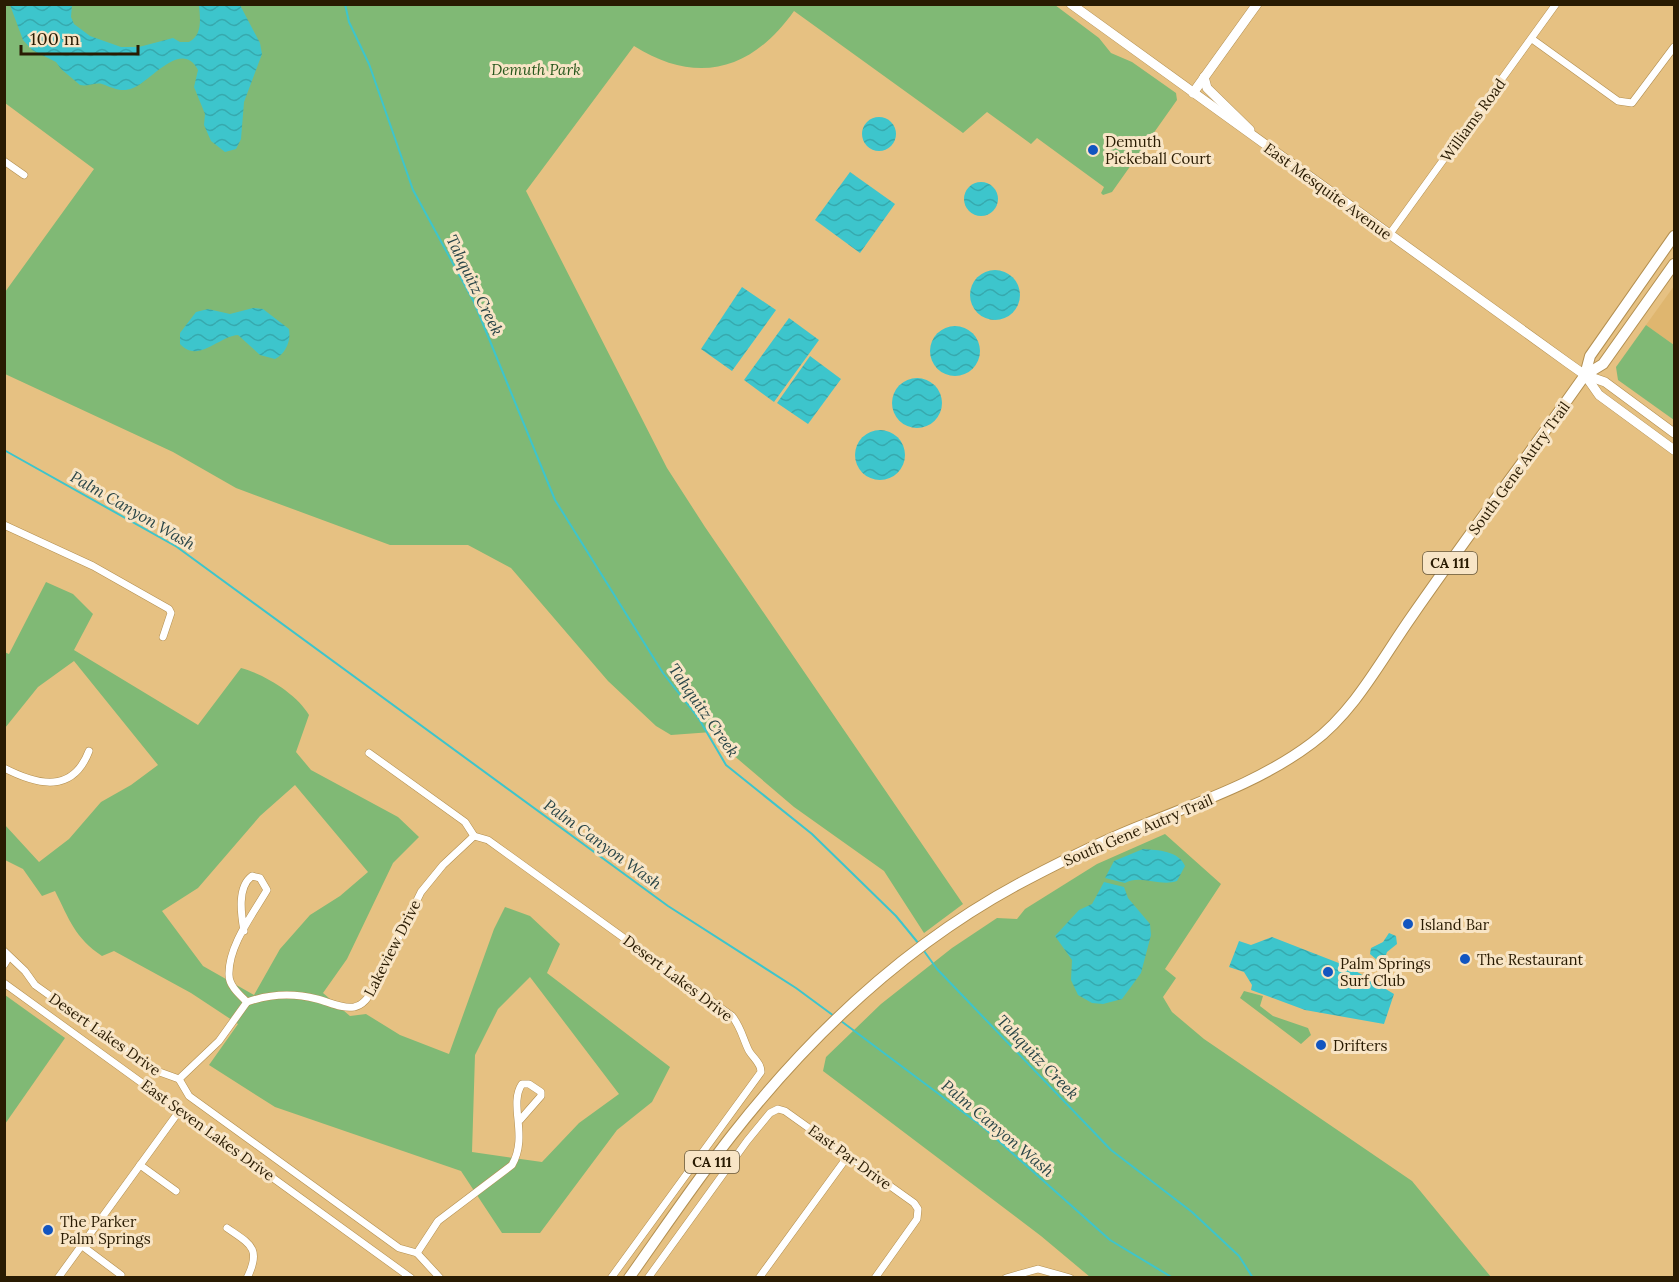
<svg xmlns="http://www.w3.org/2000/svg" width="1679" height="1282" font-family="Lora,serif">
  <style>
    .built { fill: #dfb66f }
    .green { fill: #80b975; fill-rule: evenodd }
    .water { fill: url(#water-waves) }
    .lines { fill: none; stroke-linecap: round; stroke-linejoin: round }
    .stream { stroke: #3dc5cc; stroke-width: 2 }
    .street-casing { stroke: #b38f50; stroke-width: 8 }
    .secondary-casing { stroke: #b38f50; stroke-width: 10 }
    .primary-casing { stroke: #b38f50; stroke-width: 12 }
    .street { stroke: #fff; stroke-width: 7 }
    .secondary { stroke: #fff; stroke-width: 9 }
    .primary { stroke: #fff; stroke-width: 10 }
    .poi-dot { fill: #1255c0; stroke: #f8e5c6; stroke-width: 2 }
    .labels { text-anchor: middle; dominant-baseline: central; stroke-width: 6; stroke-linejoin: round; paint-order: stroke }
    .shield { fill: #f8e5c6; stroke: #67583d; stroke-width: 1.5 }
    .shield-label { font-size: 14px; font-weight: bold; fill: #291b02 }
    .park-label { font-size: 15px; font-style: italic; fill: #28581d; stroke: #f8e5c6 }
    .street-label { font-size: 15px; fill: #291b02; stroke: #f8e5c6 }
    .poi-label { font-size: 15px; fill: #291b02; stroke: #f8e5c6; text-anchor: start }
    .water-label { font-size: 16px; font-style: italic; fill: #2a4648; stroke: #f8e5c6 }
  </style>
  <defs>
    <pattern id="water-waves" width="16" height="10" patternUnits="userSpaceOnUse" patternTransform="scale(1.5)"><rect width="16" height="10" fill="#3dc5cc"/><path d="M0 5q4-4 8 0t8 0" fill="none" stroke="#36a9ae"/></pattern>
  </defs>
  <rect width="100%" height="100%" fill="#e6c182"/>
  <path class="built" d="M 1674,286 L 1674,345 L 1646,325 Z"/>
  <g class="green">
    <path d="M 5,4 L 1055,5 L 1099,38 L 1111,53 L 1132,62 L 1176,93 L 1177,100 L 1112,192 L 1103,195 L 1101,193 L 1104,187 L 1037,138 L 1031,144 L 987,112 L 963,133 L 794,11 C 752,70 698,86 634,46 L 526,191 L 667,468 L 705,527 L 963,904 L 924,933 L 884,871 L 794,807 L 732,754 L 712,732 L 671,735 L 656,726 L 608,681 L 511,568 L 468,545 L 390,545 L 236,488 L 173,452 L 5,374 L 5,292 L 94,169 L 5,103 Z"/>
    <path d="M 1646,325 L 1674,345 L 1674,420 L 1618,380 L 1616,367 Z"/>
    <path d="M 46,582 L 73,594 L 93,614 L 74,650 L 198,725 L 241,668 C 264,674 297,694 309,715 L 296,752 L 311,770 L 398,817 L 419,837 L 393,863 L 347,959 L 323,993 L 350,1016 L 366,1014 L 400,1035 L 449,1054 L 494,929 L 505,907 L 530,916 L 560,944 L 547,973 L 670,1067 L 652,1102 L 617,1130 L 540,1233 L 502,1233 L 461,1171 L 275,1107 L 209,1065 L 238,1024 L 191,993 L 114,951 L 102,956 C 75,938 69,919 55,891 L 42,896 L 23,869 L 5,860 L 5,825 L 39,862 L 69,839 L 101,802 L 131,785 L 158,765 L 74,661 L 38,687 L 5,728 L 4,652 L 9,654 ZM 295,785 L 368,872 L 340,896 L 310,915 L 280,949 L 254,995 L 203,966 L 162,911 L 198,888 L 260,816 ZM 530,977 L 619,1094 L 579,1123 L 542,1162 L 472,1152 L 475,1055 L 498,1009 Z"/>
    <path d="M 1165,834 L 1221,884 L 1165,969 L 1176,978 L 1163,997 L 1172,1012 L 1204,1039 L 1412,1181 L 1491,1277 L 1090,1277 L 1041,1236 L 823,1071 L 826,1057 L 881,1004 L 952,948 L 997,918 L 1017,919 L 1025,909 L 1097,864 Z"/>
    <path d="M 1244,991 L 1263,996 L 1260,1006 L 1273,1016 L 1308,1028 L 1311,1035 L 1301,1044 L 1240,998 Z"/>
    <path d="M 5,995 L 65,1038 L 5,1124 Z"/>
  </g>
  <g class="water">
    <path d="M 10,5 L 72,5 L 71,17 L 74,24 L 90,36 L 121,47 L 139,47 L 173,38 L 180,42 L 189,42 C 203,35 200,18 199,5 L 240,5 L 260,43 L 262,54 L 244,102 L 241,139 L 236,149 L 225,152 L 211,141 L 204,125 L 205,114 L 194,87 L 198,70 C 182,38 150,82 133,88 C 121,93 114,88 102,84 C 96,82 87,87 80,85 L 61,69 L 56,62 L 32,50 L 23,40 Z"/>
    <circle cx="879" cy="134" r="17"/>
    <path d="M 850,172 L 895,204 L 860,253 L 815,220 Z"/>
    <circle cx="981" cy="199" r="17"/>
    <circle cx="995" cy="295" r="25"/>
    <path d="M 742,287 L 776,310 L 732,371 L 701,349 Z"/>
    <path d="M 253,308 L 263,309 L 289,329 C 291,341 286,353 275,359 L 260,355 L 238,335 C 219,336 198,364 180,344 L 180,333 L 196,312 L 208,309 L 230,314 Z"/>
    <path d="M 789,318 L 819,340 L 774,402 L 744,380 Z"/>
    <circle cx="955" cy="351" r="25"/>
    <path d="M 810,356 L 841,379 L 808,424 L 777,403 Z"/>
    <circle cx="917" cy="403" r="25"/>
    <circle cx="880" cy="455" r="25"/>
    <path d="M 1143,849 C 1158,850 1179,851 1185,866 L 1177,881 C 1160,887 1140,874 1125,883 L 1105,878 L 1114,861 Z"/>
    <path d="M 1104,882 L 1124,887 L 1128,898 L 1150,924 L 1151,935 L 1141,973 L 1122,999 L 1103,1004 L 1092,1003 L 1078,995 L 1071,980 L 1072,960 L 1055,936 L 1079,910 L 1092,904 Z"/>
    <path d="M 1389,933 L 1396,936 L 1397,944 L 1387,952 L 1385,958 L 1377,960 L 1370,954 L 1371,948 L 1383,942 Z"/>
    <path d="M 1272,937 L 1349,967 L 1394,994 L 1384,1024 L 1305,1010 L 1251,990 L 1252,985 L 1244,972 L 1229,967 L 1239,941 L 1251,945 Z"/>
  </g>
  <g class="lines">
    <g class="stream">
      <path d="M 345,4 L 349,22 L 369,64 L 413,190 L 474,302 L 555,500 L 663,673 L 699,719 L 726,765 L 812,834 L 896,916 L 919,944"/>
      <path d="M 4,450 L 177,547 L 668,906 L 796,988 L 834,1016"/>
      <path d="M 924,951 L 937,969 L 1111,1150 L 1192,1212 L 1239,1256 L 1253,1278"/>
      <path d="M 841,1021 L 983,1127 L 1110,1240 L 1173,1278"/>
    </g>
    <g class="street-casing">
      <g id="street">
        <path d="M 1532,39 L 1618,101 L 1632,103 L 1674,47"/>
        <path d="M 4,161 L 24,175"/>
        <path d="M 1389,235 L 1556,4"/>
        <path d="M 4,525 L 93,566 L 169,609 L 171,613 L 163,637"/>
        <path d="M 369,753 L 465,822 L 474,836 L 488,840 L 732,1016 C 741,1027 743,1039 749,1051 C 754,1059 761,1063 761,1072 L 611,1278"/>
        <path d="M 4,768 C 39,786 73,793 89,751"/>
        <path d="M 244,931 C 241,914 237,887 252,876 L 260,878 L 267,890 C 253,914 228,946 229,975 C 229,986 240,995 247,1002"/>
        <path d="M 4,951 L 25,971 L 35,985 L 154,1070 L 179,1079 L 189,1096 L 399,1248 L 417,1253 L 440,1278"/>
        <path d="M 4,965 L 7,960 L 5,955"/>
        <path d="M 4,983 L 411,1278"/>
        <path d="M 179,1079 L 219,1041 L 247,1002 C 270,994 294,993 317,999 C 329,1002 342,1009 354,1007 C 364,1005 369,996 374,988 L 421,892 L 443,865 L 474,836"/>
        <path d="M 140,1165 L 176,1191"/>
        <path d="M 227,1228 C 250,1244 262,1248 247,1278"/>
        <path d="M 81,1245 L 121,1275"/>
        <path d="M 417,1253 L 438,1221 L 512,1165 C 529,1135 508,1105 522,1084 L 529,1084 L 541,1092 L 541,1096 L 520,1120"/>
        <path d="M 58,1278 L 180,1110"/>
        <path d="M 648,1278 L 747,1141 L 770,1113 L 778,1109 L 785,1111 L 914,1203 L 918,1209 L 917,1219 L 875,1278"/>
        <path d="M 759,1278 L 848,1156"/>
        <path d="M 1006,1278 L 1038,1269 L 1070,1278"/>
      </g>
    </g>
    <g class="secondary-casing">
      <g id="secondary">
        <path d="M 1071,4 L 1568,363 L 1585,375 L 1605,382 L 1674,433"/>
        <path d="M 1204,77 L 1207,88 L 1250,130"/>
        <path d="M 1193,93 L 1257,4"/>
        <path d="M 1585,375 L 1599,395 L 1674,450"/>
      </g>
    </g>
    <g class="primary-casing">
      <g id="primary">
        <path d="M 1585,375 L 1603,364 L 1674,264"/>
        <path d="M 629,1278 C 663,1230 696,1181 732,1135 C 812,1033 910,941 1026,880 C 1066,859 1106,839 1148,823 C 1205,800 1263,780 1312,743 C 1355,711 1381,660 1412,616 C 1468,535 1528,456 1585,375 L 1590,356 L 1674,236"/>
      </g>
    </g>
    <use href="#street" class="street"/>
    <use href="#secondary" class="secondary"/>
    <use href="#primary" class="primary"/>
  </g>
  <g class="poi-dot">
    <circle cx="1093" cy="150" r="6"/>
    <circle cx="1408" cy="924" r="6"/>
    <circle cx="1465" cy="959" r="6"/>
    <circle cx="1328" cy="972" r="6"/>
    <circle cx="1321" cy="1045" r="6"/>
    <circle cx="48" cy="1230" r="6"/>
  </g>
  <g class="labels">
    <g class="shield">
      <rect x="1423" y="552" width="54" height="22" rx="4.5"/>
      <rect x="685" y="1151" width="54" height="22" rx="4.5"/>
    </g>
    <g class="shield-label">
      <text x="1450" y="563">CA 111</text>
      <text x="712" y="1162">CA 111</text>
    </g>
    <g class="park-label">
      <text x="536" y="69">Demuth Park</text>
    </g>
    <g class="street-label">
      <text transform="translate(1473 120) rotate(-54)">Williams Road</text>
      <text transform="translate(1328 191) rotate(36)">East Mesquite Avenue</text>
      <text transform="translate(1519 468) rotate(-54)">South Gene Autry Trail</text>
      <text transform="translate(1138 830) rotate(-23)">South Gene Autry Trail</text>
      <text transform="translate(392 948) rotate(-63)">Lakeview Drive</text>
      <text transform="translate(678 978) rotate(37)">Desert Lakes Drive</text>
      <text transform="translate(105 1034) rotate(35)">Desert Lakes Drive</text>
      <text transform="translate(208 1130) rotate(36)">East Seven Lakes Drive</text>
      <text transform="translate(850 1157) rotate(36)">East Par Drive</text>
    </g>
    <g class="poi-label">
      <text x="1105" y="141">Demuth<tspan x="1105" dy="17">Pickeball Court</tspan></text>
      <text x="1420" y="924">Island Bar</text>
      <text x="1477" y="959">The Restaurant</text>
      <text x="1340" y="963">Palm Springs<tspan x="1340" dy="17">Surf Club</tspan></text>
      <text x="1333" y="1045">Drifters</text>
      <text x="60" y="1221">The Parker<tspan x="60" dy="17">Palm Springs</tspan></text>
    </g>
    <g class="water-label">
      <text transform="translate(475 285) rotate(64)">Tahquitz Creek</text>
      <text transform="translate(133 510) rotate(30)">Palm Canyon Wash</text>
      <text transform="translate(704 710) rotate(55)">Tahquitz Creek</text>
      <text transform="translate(603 844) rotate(36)">Palm Canyon Wash</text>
      <text transform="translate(1038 1057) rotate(46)">Tahquitz Creek</text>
      <text transform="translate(998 1128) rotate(40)">Palm Canyon Wash</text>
    </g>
  </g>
  <rect width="1679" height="1282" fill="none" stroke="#291b02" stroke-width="12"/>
  <path d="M21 45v9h117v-9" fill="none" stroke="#291b02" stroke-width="3"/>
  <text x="30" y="45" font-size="18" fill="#291b02" stroke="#f8e5c6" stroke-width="4.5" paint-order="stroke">100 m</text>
</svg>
